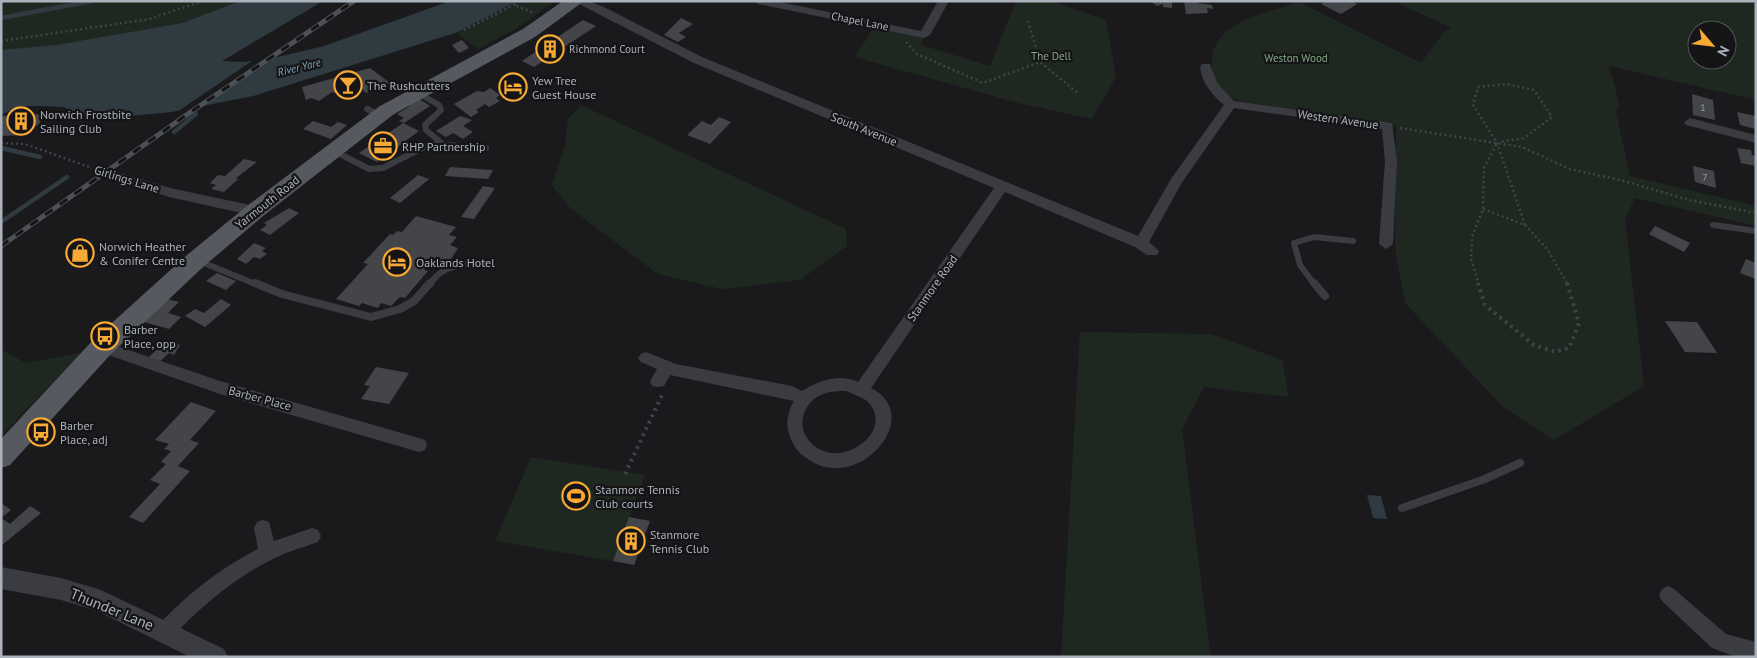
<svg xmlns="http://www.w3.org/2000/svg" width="1757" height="658" font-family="'PT Sans',sans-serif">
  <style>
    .green { fill: #1f2820; fill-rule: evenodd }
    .water { fill: #2f3b41 }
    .pier { fill: #1a1a1c }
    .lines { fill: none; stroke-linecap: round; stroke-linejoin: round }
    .stream { stroke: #2f3b41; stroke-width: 4.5 }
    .building { fill: #444549 }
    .path-far1 { stroke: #414349; stroke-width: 2.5; stroke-dasharray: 2 3; stroke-linecap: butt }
    .path { stroke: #414349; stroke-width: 4; stroke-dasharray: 2.5 4.5; stroke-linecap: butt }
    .service-far1 { stroke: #3b3c42; stroke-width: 6 }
    .service { stroke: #3b3c42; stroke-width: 8 }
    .minor { fill: #3b3c42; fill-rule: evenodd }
    .tertiary { fill: #3b3c42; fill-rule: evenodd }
    .primary { fill: #575961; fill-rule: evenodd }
    .rail-casing { stroke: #4e5057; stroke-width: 5 }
    .rail { stroke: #151517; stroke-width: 3; stroke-dasharray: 9; stroke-linecap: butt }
    .labels { text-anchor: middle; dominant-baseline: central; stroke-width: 4.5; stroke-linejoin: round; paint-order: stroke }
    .number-label { font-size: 10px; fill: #92979f }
    .far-street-label { font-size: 11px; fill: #acb2bc; stroke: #151517 }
    .far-poi-label { font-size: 11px; fill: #acb2bc; stroke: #151517; text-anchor: start }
    .far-park-label { font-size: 11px; fill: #83a883; stroke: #151517 }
    .far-water-label { font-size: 11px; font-style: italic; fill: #82a3b8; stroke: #151517 }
    .poi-label { font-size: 12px; fill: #acb2bc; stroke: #151517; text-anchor: start }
    .street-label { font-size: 12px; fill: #acb2bc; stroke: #151517 }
    .near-street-label { font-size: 15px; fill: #acb2bc; stroke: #151517 }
  </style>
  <rect width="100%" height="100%" fill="#1a1a1c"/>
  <g class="green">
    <path d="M 1,1 L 240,1 L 182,23 L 56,45 L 1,51 Z"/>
    <path d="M 518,1 L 555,1 L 517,28 L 478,49 L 456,32 Z"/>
    <path d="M 1016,1 L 1051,1 L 1106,20 L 1116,77 L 1092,119 L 1014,102 L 855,57 L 875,26 L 924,37 L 921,45 L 990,66 Z"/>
    <path d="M 1394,1 L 1756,1 L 1756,100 L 1609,66 L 1620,106 L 1616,112 L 1630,176 L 1756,206 L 1756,226 L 1635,198 L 1625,219 L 1644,386 L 1554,440 L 1503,407 L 1405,303 L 1395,248 L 1396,126 L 1245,102 C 1227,98 1217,92 1213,73 C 1203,23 1263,14 1299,2 L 1421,63 L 1443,33 L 1451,28 ZM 1697,30 L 1727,30 L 1727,60 L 1697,60 Z"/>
    <path d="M 581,105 L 846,229 L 847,246 L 800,280 L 722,289 L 658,274 L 570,208 L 552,185 L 565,145 L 568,119 Z"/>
    <path d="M 1080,332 L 1211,334 L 1282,360 L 1289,397 L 1204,387 L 1182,429 L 1210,653 L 1215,657 L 1061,657 Z"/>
    <path d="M 1,349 L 25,363 L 81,353 L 1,436 Z"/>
    <path d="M 531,457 L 645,475 L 613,561 L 495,541 Z"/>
  </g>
  <g class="water">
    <path d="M 240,1 L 323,1 L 222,61 L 244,62 L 278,57 L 324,46 L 450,1 L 518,1 L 455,33 L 253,96 L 172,112 L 108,118 L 85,116 L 63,107 L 42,106 L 20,106 L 1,115 L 1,50 L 56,45 L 182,23 Z"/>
    <path d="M 1367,495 L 1381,496 L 1387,519 L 1373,518 Z"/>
  </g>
  <path class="pier" d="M 280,54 L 199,109 L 174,114 L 258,57 Z"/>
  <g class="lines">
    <g class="stream">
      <path d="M 1,18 L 92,1"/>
      <path d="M 174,132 L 196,114"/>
      <path d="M 1,148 L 40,157"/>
      <path d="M 1,222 L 67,177"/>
    </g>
  </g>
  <g class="building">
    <path d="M 1150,1 L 1172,1 L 1172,8 L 1163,7 L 1163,4 L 1157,6 Z"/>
    <path d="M 1184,1 L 1198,1 L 1198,3 L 1212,5 L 1213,9 L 1207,8 L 1208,13 L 1186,14 Z"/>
    <path d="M 1326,1 L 1351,1 L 1357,4 L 1341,14 L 1321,4 Z"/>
    <path d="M 681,18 L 693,24 L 679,33 L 686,37 L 678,42 L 664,35 Z"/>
    <path d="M 583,20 L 596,26 L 534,67 L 522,61 Z"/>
    <path d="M 462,40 L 469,48 L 459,53 L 452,45 Z"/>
    <path d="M 370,68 L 390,83 L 366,93 L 362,89 L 347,92 L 340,90 L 336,93 L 332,92 L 319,101 L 311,98 L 306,100 L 302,87 Z"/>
    <path d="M 516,79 L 526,85 L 521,88 L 527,92 L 520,96 L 515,93 L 509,96 L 499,89 Z"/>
    <path d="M 490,88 L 500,95 L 496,98 L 500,101 L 489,107 L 485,104 L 476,110 L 479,112 L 471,117 L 454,104 L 477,91 L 484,92 Z"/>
    <path d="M 1692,94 L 1713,100 L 1715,120 L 1693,115 Z"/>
    <path d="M 416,97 L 430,106 L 404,123 L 399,121 L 404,118 L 397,114 L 410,106 L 406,103 Z"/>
    <path d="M 1737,112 L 1756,116 L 1756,129 L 1740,125 Z"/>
    <path d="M 46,114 L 37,126 L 30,126 L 23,135 L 1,136 L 1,116 Z"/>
    <path d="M 460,116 L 472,120 L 463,126 L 473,132 L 463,139 L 453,133 L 446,137 L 436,131 Z"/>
    <path d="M 719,117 L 731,122 L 710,144 L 687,135 L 702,121 L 711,125 Z"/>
    <path d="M 313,121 L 331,127 L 338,122 L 347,125 L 331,139 L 303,129 Z"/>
    <path d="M 403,123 L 419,131 L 377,162 L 359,153 Z"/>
    <path d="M 1737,148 L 1751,150 L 1752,155 L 1756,156 L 1756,166 L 1741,163 Z"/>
    <path d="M 244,159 L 257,162 L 236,178 L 238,179 L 224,192 L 211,189 L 216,185 L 210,183 L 218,175 L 225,176 Z"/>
    <path d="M 1693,166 L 1714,171 L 1716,188 L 1695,182 Z"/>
    <path d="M 450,167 L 493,170 L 488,179 L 445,176 Z"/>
    <path d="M 418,175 L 429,179 L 400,203 L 390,198 Z"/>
    <path d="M 483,186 L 495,188 L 474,219 L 461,217 Z"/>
    <path d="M 289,208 L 299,213 L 270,235 L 260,230 L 267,225 L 264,223 Z"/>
    <path d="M 416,216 L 456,227 L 449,235 L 457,237 L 450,245 L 458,248 L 451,259 L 447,261 L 433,259 L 424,270 L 428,271 L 405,298 L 400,297 L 391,306 L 381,303 L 378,308 L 362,303 L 359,306 L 336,299 L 368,264 L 363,263 L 390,234 L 393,235 L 397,231 L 402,232 Z"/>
    <path d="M 1655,226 L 1690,243 L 1684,252 L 1649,234 Z"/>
    <path d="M 254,243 L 266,248 L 262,251 L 267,254 L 260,259 L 254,257 L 246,264 L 237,259 Z"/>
    <path d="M 1746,259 L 1756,263 L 1756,279 L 1740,273 Z"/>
    <path d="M 217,273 L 236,281 L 226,290 L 206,281 Z"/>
    <path d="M 167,299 L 179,302 L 168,313 L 181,317 L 169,329 L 144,322 Z"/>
    <path d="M 221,299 L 231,305 L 205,327 L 185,316 L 195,309 L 204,313 Z"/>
    <path d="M 1665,321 L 1697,322 L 1717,353 L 1685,352 Z"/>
    <path d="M 168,340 L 180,345 L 174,355 L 169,353 L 156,365 L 144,361 Z"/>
    <path d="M 376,367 L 409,373 L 389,404 L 361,399 L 370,386 L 364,385 Z"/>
    <path d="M 191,402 L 216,411 L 190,440 L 199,443 L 178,466 L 190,471 L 143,523 L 129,517 L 160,484 L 150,480 L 166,464 L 161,462 L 171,451 L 164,449 L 169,444 L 155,440 Z"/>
    <path d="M 1,503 L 11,510 L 1,518 L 10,524 L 30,506 L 41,513 L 1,546 Z"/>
    <path d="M 629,517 L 650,521 L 634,565 L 613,561 Z"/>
  </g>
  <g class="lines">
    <g class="path-far1">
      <path d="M 520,1 L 514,5 L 534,13"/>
      <path d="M 1028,21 L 1040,62"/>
      <path d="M 464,30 L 514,5"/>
      <path d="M 1,41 L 150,19 L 203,1"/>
      <path d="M 906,42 L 917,54 L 983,83 L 1040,62 L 1079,94"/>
      <path d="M 1400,128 L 1522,147 L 1570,169 L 1624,181 L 1689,200 L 1756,213"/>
      <path d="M 1,143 L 25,144 L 92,168"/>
      <path d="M 1483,209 L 1525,225 L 1497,143 L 1473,105 L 1478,87 L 1506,84 L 1534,90 L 1552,117 L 1524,138 L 1500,142"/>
      <path d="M 1525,225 L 1548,250 L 1568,285"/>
      <path d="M 1479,285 L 1471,259 L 1472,237 L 1483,209 L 1484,168 L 1497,143"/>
    </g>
    <g class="path">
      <path d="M 1478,283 L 1485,305 L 1534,345 L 1555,352 L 1569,348 L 1579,323 L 1567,283"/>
      <path d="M 625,474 L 663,393"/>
    </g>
    <g class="service-far1">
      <path d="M 418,93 L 439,105 L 441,110 L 425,125 L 426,130 L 444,145"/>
      <path d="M 367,109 L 379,115"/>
      <path d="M 334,151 L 369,169 L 383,168 L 426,146 L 438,144 L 486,148"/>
      <path d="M 1713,225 L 1756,231"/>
      <path d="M 199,261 L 258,285"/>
      <path d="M 430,285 C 438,270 450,267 466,264"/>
      <path d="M 1315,285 L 1300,265 L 1294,243 L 1314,237 L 1353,241"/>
    </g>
    <g class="service">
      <path d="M 255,283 L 282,294 L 371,317 L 400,309 L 414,301 L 430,283"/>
      <path d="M 1314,283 L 1325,296"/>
      <path d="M 1402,508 L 1485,479 L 1520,463"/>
    </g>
    <g class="minor">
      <path d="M 573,1 L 589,1 L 604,7 L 702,57 L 1138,236 L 1171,179 L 1224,105 C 1212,95 1202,83 1200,67 L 1202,64 L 1210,64 L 1217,83 L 1234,101 L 1392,123 L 1397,161 L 1393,244 L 1386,249 L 1379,244 L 1385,161 L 1382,129 L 1234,108 L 1181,184 L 1149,242 L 1159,251 L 1157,255 L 1147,255 L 1135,247 L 1005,192 L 871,388 C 925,415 861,492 811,461 C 804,456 798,453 794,445 C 785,430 785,417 794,401 L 670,375 L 664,386 L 658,387 L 652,386 L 650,381 L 657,369 L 641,362 L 638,358 L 641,354 L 646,352 L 676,364 L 792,386 L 802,391 C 818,380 841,373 858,382 L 994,188 L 694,63 ZM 846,391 C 853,394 862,397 867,401 C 899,432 834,477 807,438 C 796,422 806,400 823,394 C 831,391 839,391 846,391 Z"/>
      <path d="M 753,1 L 775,1 L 921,31 L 938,1 L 949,1 L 930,35 L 924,38 L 758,4 Z"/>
      <path d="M 1690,118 L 1756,135 L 1756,143 L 1686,125 L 1684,122 Z"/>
      <path d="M 104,168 L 170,188 L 255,206 L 262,211 L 255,216 L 169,197 L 99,175 L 97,172 L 99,169 Z"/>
      <path d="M 102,341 L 220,381 L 419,438 L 425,440 L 427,445 L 425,450 L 419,452 L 220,394 L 97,351 L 94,347 L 97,343 Z"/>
      <path d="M 263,520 L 269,522 L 274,541 L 312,528 L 318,530 L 321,536 L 318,542 C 304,547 289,551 275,558 C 235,577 202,606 172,637 L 165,640 L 158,637 L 156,631 L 158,625 C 188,594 220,568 258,549 L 254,528 L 257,522 Z"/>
      <path d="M 1668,586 L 1674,589 L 1726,634 L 1756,642 L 1756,657 L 1736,657 L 1712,648 L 1662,601 L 1659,595 L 1662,589 Z"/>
    </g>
    <path class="tertiary" d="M 1,567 L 61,578 L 101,590 L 224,649 L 228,657 L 190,657 L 97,611 L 61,600 L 1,589 Z"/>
    <path class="primary" d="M 563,1 L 584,1 L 535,37 L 394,114 L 263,216 L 203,267 L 111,354 L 10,465 L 1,468 L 1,439 L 93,340 L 187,255 L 247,206 L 380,106 L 523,29 Z"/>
    <g class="rail-casing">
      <path id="rail" d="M 1,246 L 185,116 L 354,1"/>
    </g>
    <use href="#rail" class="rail"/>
  </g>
  <defs>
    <g id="building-ring" transform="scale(1.4375)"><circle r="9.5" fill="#151517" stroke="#f9aa35" stroke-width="1.5"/><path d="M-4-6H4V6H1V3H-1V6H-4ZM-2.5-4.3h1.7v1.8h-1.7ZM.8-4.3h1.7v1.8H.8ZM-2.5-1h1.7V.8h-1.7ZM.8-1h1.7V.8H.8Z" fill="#f9aa35"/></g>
    <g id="bar-ring" transform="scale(1.4375)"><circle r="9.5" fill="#151517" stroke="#f9aa35" stroke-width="1.5"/><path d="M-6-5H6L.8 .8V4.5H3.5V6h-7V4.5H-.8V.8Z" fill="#f9aa35"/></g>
    <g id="hotel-ring" transform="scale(1.4375)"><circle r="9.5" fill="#151517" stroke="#f9aa35" stroke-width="1.5"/><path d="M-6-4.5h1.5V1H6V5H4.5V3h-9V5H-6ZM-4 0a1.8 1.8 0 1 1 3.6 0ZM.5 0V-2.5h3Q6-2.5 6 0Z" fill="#f9aa35"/></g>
    <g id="office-ring" transform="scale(1.4375)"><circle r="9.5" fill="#151517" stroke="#f9aa35" stroke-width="1.5"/><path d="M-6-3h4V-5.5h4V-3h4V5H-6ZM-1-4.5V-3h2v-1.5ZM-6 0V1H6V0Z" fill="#f9aa35"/></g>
    <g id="shop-ring" transform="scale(1.4375)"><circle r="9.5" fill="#151517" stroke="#f9aa35" stroke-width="1.5"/><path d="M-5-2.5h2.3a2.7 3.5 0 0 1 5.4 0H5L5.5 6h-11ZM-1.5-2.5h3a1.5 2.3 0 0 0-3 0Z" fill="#f9aa35"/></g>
    <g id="bus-ring" transform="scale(1.4375)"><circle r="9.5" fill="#151517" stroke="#f9aa35" stroke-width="1.5"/><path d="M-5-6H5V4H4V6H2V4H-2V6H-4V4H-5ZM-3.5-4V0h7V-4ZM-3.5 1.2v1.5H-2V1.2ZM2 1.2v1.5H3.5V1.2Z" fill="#f9aa35"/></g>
    <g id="stadium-ring" transform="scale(1.4375)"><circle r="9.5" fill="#151517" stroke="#f9aa35" stroke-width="1.5"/><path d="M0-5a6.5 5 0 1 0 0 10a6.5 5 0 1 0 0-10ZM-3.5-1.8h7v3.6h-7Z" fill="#f9aa35"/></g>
  </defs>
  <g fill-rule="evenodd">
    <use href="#building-ring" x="550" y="49"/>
    <use href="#bar-ring" x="348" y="85"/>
    <use href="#hotel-ring" x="513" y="87"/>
    <use href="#building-ring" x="21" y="121"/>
    <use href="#office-ring" x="383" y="146"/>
    <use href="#shop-ring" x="80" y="253"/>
    <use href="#hotel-ring" x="397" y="262"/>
    <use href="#bus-ring" x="105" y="336"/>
    <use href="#bus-ring" x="41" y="432"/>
    <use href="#stadium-ring" x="576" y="496"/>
    <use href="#building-ring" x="631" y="541"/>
  </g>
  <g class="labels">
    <g class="number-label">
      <text x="1703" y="107">1</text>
      <text x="1705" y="177">7</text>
    </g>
    <g class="far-street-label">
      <text transform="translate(860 21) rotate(11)">Chapel Lane</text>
    </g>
    <g class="far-poi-label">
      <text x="569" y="49">Richmond Court</text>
    </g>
    <g class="far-park-label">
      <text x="1051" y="56">The Dell</text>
      <text x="1296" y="58">Weston Wood</text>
    </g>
    <g class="far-water-label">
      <text transform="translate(299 67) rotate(-14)">River Yare</text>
    </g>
    <g class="poi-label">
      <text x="532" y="80">Yew Tree<tspan x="532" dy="14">Guest House</tspan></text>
      <text x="367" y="85">The Rushcutters</text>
      <text x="40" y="114">Norwich Frostbite<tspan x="40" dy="14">Sailing Club</tspan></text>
      <text x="402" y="146">RHP Partnership</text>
      <text x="99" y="246">Norwich Heather<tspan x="99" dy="14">&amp; Conifer Centre</tspan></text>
      <text x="416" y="262">Oaklands Hotel</text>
      <text x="124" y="329">Barber<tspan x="124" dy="14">Place, opp</tspan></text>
      <text x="60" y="425">Barber<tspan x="60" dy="14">Place, adj</tspan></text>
      <text x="595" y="489">Stanmore Tennis<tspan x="595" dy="14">Club courts</tspan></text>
      <text x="650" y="534">Stanmore<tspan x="650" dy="14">Tennis Club</tspan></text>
    </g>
    <g class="street-label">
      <text transform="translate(1338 119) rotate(8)">Western Avenue</text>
      <text transform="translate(864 129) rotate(22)">South Avenue</text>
      <text transform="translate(127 179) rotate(17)">Girlings Lane</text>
      <text transform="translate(267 202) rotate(-38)">Yarmouth Road</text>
      <text transform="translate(932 288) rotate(-55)">Stanmore Road</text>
      <text transform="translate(260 398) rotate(15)">Barber Place</text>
    </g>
    <g class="near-street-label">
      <text transform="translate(112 609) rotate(22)">Thunder Lane</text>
    </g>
  </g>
  <rect width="1757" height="658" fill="none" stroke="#acb2bc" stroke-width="5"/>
  <g transform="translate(1712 45) rotate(118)"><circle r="24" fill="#151517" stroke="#515459"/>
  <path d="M0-4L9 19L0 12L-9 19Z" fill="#f9aa35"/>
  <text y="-8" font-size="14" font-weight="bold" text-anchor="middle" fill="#acb2bc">N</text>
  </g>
</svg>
